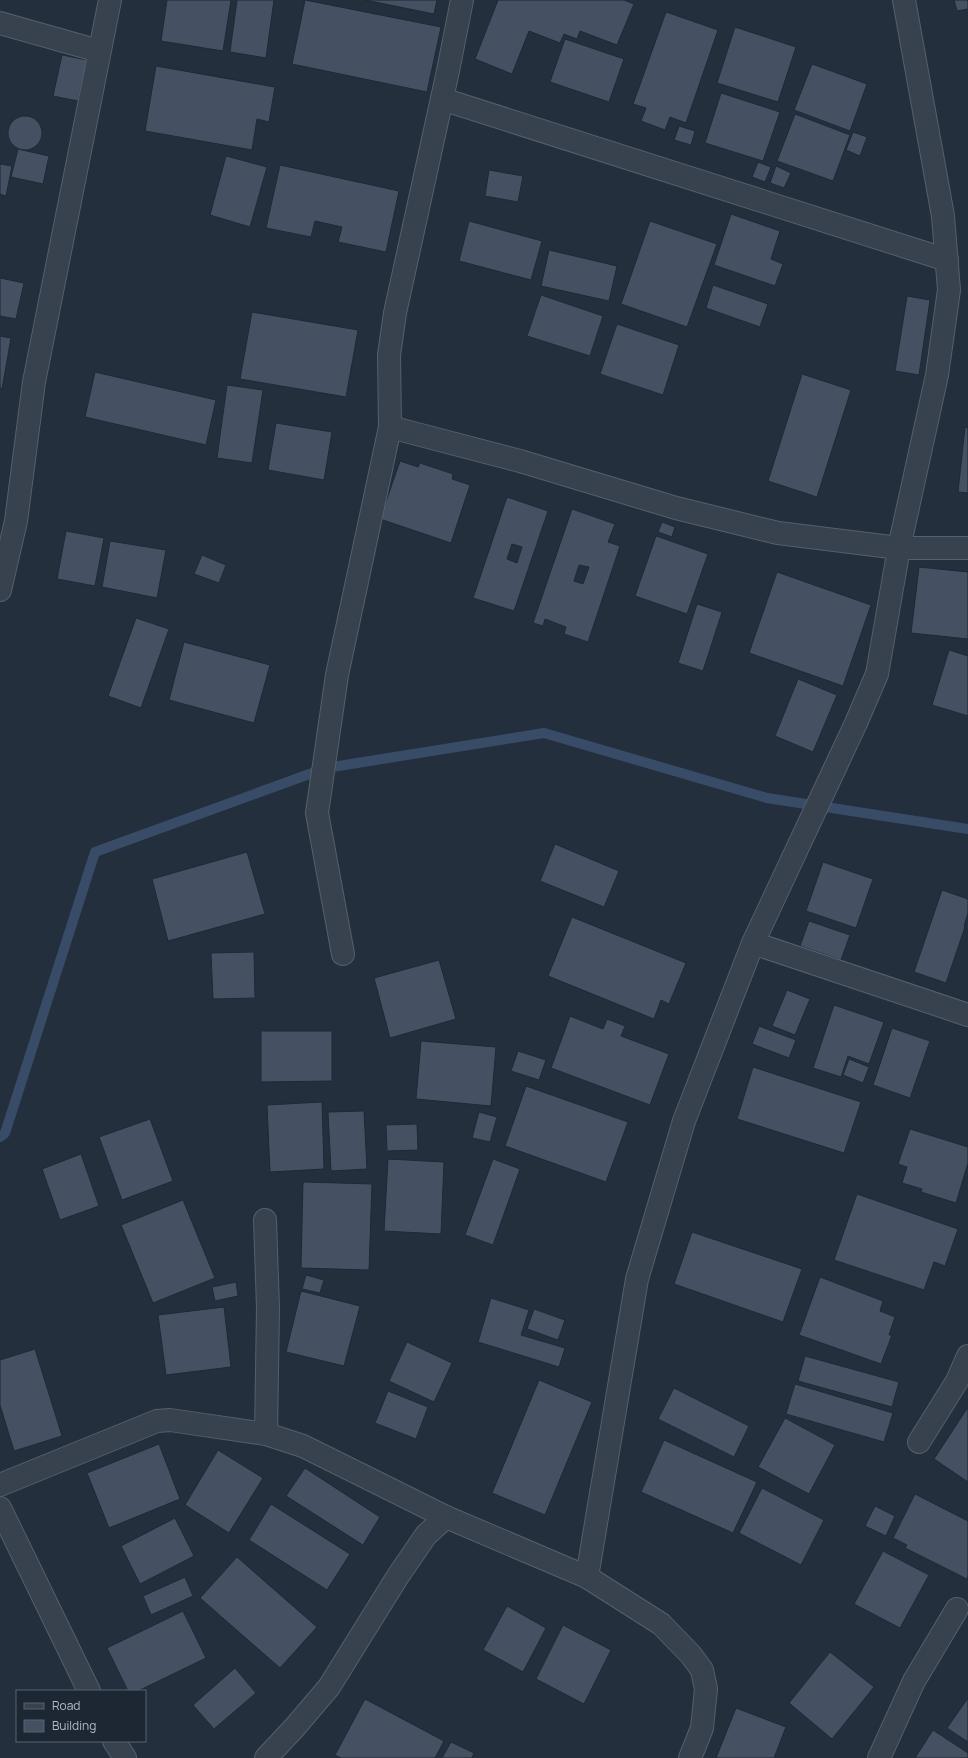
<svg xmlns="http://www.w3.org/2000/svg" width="968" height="1758" font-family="Manrope,sans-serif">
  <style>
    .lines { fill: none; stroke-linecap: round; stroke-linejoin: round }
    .stream { stroke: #394c67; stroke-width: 10 }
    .building { fill: #455162; stroke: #1f2835; fill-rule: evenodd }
    .street-casing { stroke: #565f6c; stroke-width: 24 }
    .street { stroke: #38414e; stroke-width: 22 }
  </style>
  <rect width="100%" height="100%" fill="#242f3e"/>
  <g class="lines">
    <path class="stream" d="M 0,1137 L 5,1133 L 14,1105 L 95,852 L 326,768 L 544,733 L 767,798 L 968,829"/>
  </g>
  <g class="building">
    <path d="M 167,0 L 231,0 L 223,51 L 161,41 Z"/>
    <path d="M 237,0 L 274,0 L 266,58 L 230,52 Z"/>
    <path d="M 305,0 L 441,27 L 427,92 L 292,64 Z"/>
    <path d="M 365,0 L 437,0 L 434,14 Z"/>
    <path d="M 498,0 L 624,0 L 634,4 L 617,45 L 580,31 L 577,39 L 564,34 L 560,43 L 529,31 L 512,74 L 475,59 Z"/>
    <path d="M 954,0 L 968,0 L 968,9 L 957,11 Z"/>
    <path d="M 666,12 L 718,30 L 686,123 L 670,117 L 665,130 L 641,121 L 646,108 L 633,104 Z"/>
    <path d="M 735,27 L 796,47 L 778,102 L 717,83 Z"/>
    <path d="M 565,39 L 624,59 L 609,102 L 550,82 Z"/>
    <path d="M 62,55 L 87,60 L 78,101 L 53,96 Z"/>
    <path d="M 812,64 L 867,84 L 850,131 L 794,110 Z"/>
    <path d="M 156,66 L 275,87 L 269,122 L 257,119 L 252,150 L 145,131 Z"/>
    <path d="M 721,93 L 780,112 L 763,161 L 705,143 Z"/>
    <path d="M 795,114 L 850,135 L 833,181 L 777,161 Z"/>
    <circle cx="25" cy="133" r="17"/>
    <path d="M 679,126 L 695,131 L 691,145 L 674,140 Z"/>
    <path d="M 853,132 L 867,137 L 860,156 L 846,150 Z"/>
    <path d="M 18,149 L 49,156 L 43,184 L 11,177 Z"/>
    <path d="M 226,156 L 267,167 L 250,227 L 210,215 Z"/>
    <path d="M 758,162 L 771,167 L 765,182 L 752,177 Z"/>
    <path d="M 0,164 L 12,166 L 6,196 L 0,194 Z"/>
    <path d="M 280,165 L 399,191 L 386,252 L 338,242 L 342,227 L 315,221 L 311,237 L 266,228 Z"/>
    <path d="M 776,166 L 791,173 L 784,188 L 770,183 Z"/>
    <path d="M 489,170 L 523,176 L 518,202 L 485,196 Z"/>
    <path d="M 731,214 L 780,231 L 771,259 L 783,264 L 775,286 L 714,265 Z"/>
    <path d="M 469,221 L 542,241 L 531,280 L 459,261 Z"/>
    <path d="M 650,221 L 717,244 L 687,327 L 621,304 Z"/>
    <path d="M 549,250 L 617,266 L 609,301 L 541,286 Z"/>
    <path d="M 0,278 L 24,283 L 16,319 L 0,316 Z"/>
    <path d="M 713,285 L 768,304 L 760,327 L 706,308 Z"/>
    <path d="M 541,295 L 603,316 L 590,356 L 527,336 Z"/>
    <path d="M 907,296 L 930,300 L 919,375 L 895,371 Z"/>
    <path d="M 252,312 L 358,330 L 346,397 L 240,379 Z"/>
    <path d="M 617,324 L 679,345 L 663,395 L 600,374 Z"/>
    <path d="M 0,336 L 11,338 L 2,389 L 0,388 Z"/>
    <path d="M 95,372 L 216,400 L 206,445 L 85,417 Z"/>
    <path d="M 802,374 L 851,390 L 817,497 L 768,481 Z"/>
    <path d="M 227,385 L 263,390 L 252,463 L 217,458 Z"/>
    <path d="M 276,423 L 332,432 L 324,480 L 268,470 Z"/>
    <path d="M 965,427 L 968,428 L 968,493 L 958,492 Z"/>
    <path d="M 400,461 L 418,467 L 420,463 L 453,474 L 452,479 L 470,485 L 451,543 L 380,519 Z"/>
    <path d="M 507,497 L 548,511 L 514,611 L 473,598 ZM 512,544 L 522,547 L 517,563 L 507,559 Z"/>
    <path d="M 572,509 L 615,524 L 608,542 L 620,546 L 588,642 L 564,634 L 566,627 L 545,619 L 543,626 L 533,623 ZM 579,565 L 589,567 L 583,584 L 574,581 Z"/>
    <path d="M 662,522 L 675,527 L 672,537 L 658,532 Z"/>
    <path d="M 66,531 L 104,538 L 95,586 L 57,579 Z"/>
    <path d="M 656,536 L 708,554 L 687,614 L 635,596 Z"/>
    <path d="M 110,541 L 166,550 L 157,598 L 102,587 Z"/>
    <path d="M 202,555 L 226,565 L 219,583 L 194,574 Z"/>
    <path d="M 919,567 L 968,572 L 968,639 L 911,633 Z"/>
    <path d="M 777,572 L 871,605 L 843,686 L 749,653 Z"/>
    <path d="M 697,604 L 722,612 L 703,671 L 678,663 Z"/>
    <path d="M 136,618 L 169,629 L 141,708 L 108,696 Z"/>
    <path d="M 184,642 L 270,665 L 254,723 L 169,700 Z"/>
    <path d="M 949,650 L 968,656 L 968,716 L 932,705 Z"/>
    <path d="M 798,679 L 837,695 L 813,752 L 775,736 Z"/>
    <path d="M 555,844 L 619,871 L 604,907 L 540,881 Z"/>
    <path d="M 247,852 L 265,914 L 168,941 L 152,879 Z"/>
    <path d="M 823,862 L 873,879 L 856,928 L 806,911 Z"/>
    <path d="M 942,890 L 968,899 L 968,913 L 964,926 L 965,927 L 946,983 L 914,972 Z"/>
    <path d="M 572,917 L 686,963 L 669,1004 L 661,1000 L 654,1019 L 548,976 Z"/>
    <path d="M 809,921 L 850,935 L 841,960 L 800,946 Z"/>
    <path d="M 254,952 L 255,998 L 213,999 L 211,953 Z"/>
    <path d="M 439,960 L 456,1019 L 390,1038 L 374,978 Z"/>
    <path d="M 787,990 L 810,999 L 795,1035 L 772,1026 Z"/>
    <path d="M 834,1005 L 884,1022 L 869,1064 L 848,1056 L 841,1077 L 813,1068 Z"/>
    <path d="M 570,1016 L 603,1029 L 607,1019 L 625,1026 L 621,1036 L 669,1054 L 650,1105 L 551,1068 Z"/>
    <path d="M 759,1026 L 796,1040 L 789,1058 L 752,1044 Z"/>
    <path d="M 892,1028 L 930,1041 L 910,1098 L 873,1085 Z"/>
    <path d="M 261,1031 L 332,1031 L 332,1081 L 261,1082 Z"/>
    <path d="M 421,1041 L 496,1047 L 491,1106 L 416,1099 Z"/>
    <path d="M 518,1051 L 546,1060 L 539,1080 L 511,1071 Z"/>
    <path d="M 849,1059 L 869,1067 L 863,1083 L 843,1075 Z"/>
    <path d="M 753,1067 L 861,1102 L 844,1153 L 737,1119 Z"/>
    <path d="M 526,1086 L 628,1122 L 606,1182 L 505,1146 Z"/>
    <path d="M 322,1102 L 324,1169 L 270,1172 L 267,1105 Z"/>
    <path d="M 364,1111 L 367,1169 L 331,1171 L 328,1112 Z"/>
    <path d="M 479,1112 L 497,1117 L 490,1142 L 472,1138 Z"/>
    <path d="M 150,1119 L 173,1181 L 122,1200 L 99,1137 Z"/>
    <path d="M 417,1124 L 418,1150 L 387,1151 L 386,1125 Z"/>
    <path d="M 910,1129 L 968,1147 L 968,1163 L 956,1203 L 921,1192 L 922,1189 L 902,1183 L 907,1167 L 898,1164 Z"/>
    <path d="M 81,1154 L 99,1206 L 60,1220 L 42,1169 Z"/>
    <path d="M 388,1159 L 444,1162 L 441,1234 L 384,1231 Z"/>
    <path d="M 493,1159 L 520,1169 L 493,1245 L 465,1235 Z"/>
    <path d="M 303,1182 L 372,1184 L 369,1270 L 301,1268 Z"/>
    <path d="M 857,1194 L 958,1229 L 945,1266 L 934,1262 L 924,1290 L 834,1260 Z"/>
    <path d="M 183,1200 L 215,1278 L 153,1303 L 121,1225 Z"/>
    <path d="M 692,1232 L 802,1269 L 783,1322 L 674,1284 Z"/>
    <path d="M 306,1275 L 324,1280 L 320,1293 L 302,1289 Z"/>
    <path d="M 820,1277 L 883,1301 L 880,1311 L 895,1317 L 889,1335 L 892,1335 L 881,1364 L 799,1335 Z"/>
    <path d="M 236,1282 L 238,1296 L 215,1301 L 212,1287 Z"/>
    <path d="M 301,1291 L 360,1306 L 344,1366 L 286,1352 Z"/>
    <path d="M 491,1298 L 529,1310 L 521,1335 L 565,1348 L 559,1367 L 478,1342 Z"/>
    <path d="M 224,1307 L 231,1367 L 166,1375 L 158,1315 Z"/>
    <path d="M 534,1309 L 565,1320 L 558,1340 L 527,1329 Z"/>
    <path d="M 407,1342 L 452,1363 L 434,1402 L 389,1381 Z"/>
    <path d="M 35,1349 L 62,1436 L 14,1451 L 0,1405 L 0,1360 Z"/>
    <path d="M 805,1356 L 899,1382 L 892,1407 L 798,1381 Z"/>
    <path d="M 539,1380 L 592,1402 L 545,1515 L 492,1493 Z"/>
    <path d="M 795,1384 L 893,1413 L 884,1442 L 786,1414 Z"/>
    <path d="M 674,1388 L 749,1426 L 734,1457 L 658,1419 Z"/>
    <path d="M 388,1391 L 428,1407 L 416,1439 L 375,1423 Z"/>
    <path d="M 968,1407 L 968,1482 L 934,1459 Z"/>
    <path d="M 785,1418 L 835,1445 L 809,1494 L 758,1467 Z"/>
    <path d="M 664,1440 L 757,1482 L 733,1533 L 641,1492 Z"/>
    <path d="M 159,1444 L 180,1499 L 109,1528 L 87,1473 Z"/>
    <path d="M 218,1450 L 263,1478 L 229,1533 L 185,1505 Z"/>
    <path d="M 305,1468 L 380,1517 L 363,1545 L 286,1496 Z"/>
    <path d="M 762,1488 L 824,1520 L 801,1565 L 739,1533 Z"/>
    <path d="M 915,1494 L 968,1521 L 968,1576 L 967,1579 L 905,1548 L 907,1545 L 893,1538 Z"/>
    <path d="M 271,1504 L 350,1554 L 327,1590 L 249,1540 Z"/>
    <path d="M 875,1506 L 895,1516 L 886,1536 L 865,1526 Z"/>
    <path d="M 175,1518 L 194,1556 L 140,1584 L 121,1546 Z"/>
    <path d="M 883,1551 L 929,1575 L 900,1628 L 854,1604 Z"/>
    <path d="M 237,1557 L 317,1627 L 280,1668 L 200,1598 Z"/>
    <path d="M 185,1577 L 193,1596 L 151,1615 L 143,1596 Z"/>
    <path d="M 507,1606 L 546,1628 L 523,1672 L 483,1650 Z"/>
    <path d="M 183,1611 L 206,1658 L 138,1691 L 128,1691 L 107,1648 Z"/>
    <path d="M 563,1625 L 611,1650 L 584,1704 L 536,1679 Z"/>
    <path d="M 830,1652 L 874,1687 L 832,1739 L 789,1703 Z"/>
    <path d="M 235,1668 L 256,1693 L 214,1729 L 193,1705 Z"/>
    <path d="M 968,1698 L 968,1742 L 947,1728 Z"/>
    <path d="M 365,1699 L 444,1741 L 435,1758 L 341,1758 L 335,1755 Z"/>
    <path d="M 736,1708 L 786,1727 L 774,1758 L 716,1758 Z"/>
    <path d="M 933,1730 L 968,1753 L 968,1758 L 915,1758 Z"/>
    <path d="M 451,1742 L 474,1753 L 472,1758 L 442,1758 Z"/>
  </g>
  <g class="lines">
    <g class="street-casing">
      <g id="street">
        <path d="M 0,23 L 99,51"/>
        <path d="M 442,99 L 947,260"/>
        <path d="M 390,427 L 520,461 L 676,508 L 778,533 L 899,548 L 968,548"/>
        <path d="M 0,590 L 16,521 L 34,382 L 110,0"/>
        <path d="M 753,943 L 968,1015"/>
        <path d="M 343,954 L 317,813 L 337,675 L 390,427 L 389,355 L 395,313 L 448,71 L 462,0"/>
        <path d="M 265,1220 L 268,1308 L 266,1434"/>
        <path d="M 919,1442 L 957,1381 L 968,1356"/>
        <path d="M 0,1485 L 157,1421 L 170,1420 L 266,1434 L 303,1446 L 446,1517 L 587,1577 L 661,1624 L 691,1655 L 702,1670 L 706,1689 L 702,1728 L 690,1758"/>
        <path d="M 0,1508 L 89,1691"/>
        <path d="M 587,1577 L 637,1279 L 684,1121 L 753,943 L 856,723 L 877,674 L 899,548 L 937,375 L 949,290 L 943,216 L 904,0"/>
        <path d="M 114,1741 L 125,1758"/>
        <path d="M 266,1758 L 295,1727 L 329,1687 L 398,1576 L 426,1535 L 446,1517"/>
        <path d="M 879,1758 L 914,1681 L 957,1609"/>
      </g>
    </g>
    <use href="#street" class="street"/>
  </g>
  <rect x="16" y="1690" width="130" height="52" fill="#1d2633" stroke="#59626f"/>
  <rect x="24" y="1703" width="20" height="6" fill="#38414e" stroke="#59626f"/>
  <text x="52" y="1710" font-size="12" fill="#b4bcc9">Road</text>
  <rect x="24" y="1720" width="20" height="12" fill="#455162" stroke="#59626f"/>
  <text x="52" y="1730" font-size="12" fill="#b4bcc9">Building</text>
</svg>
